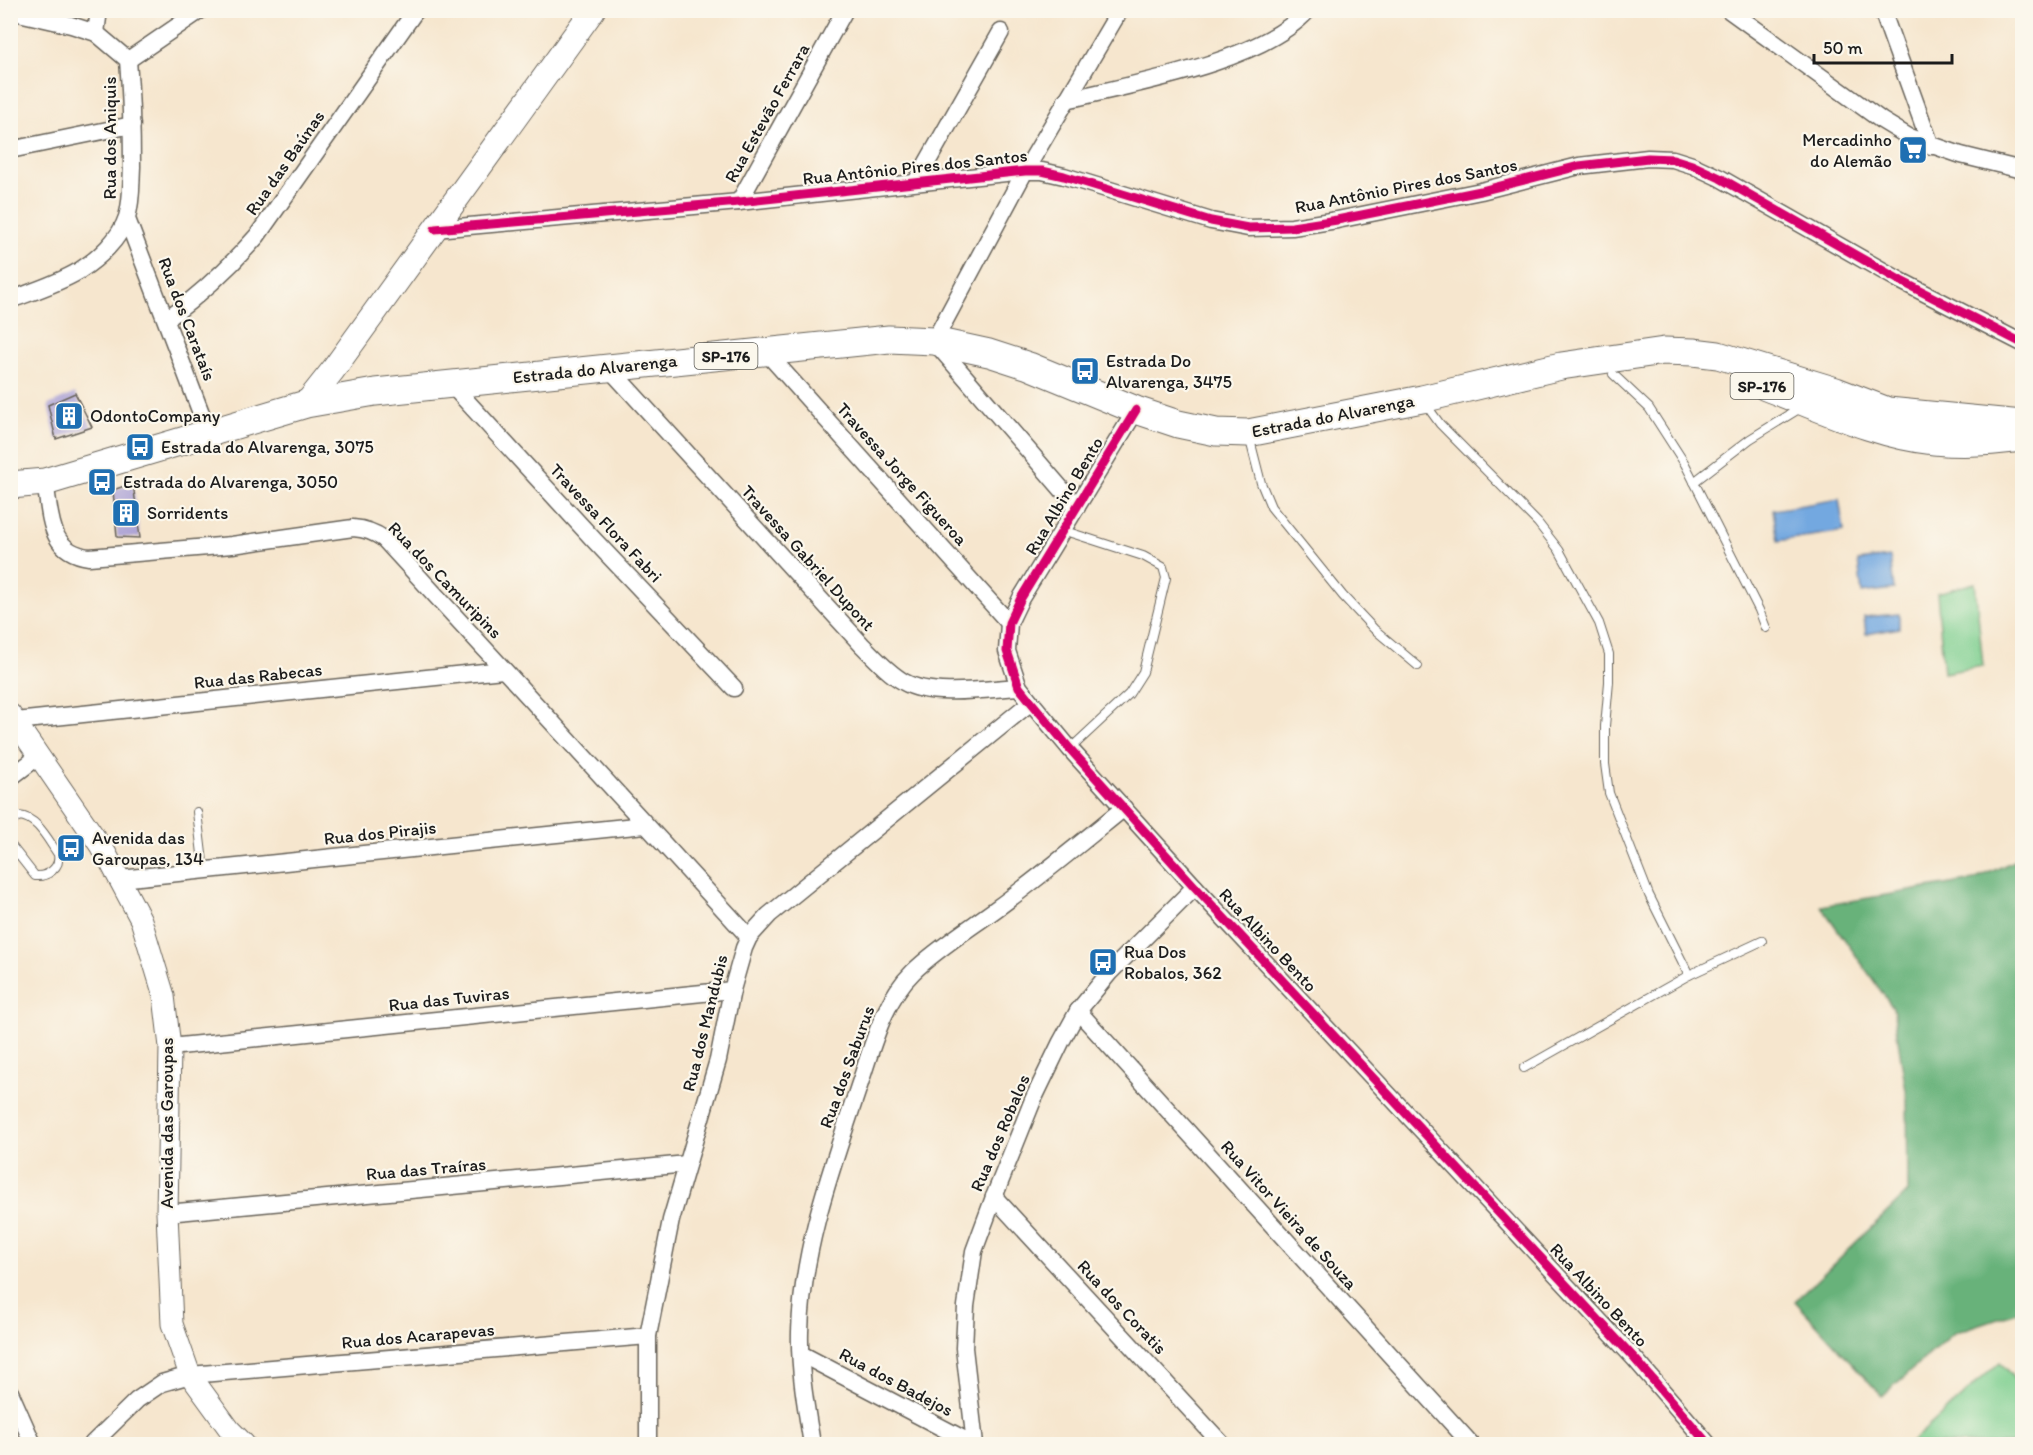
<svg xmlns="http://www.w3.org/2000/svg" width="2033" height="1455" font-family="Itim,sans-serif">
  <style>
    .green { fill: #7fcf90; stroke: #4e7656; stroke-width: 1.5 }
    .forest { fill: #67b27a; stroke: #42674b; stroke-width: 1.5 }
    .water { fill: #73a8e0; stroke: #48627e; stroke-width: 1.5 }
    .building { fill: #aba1d4 }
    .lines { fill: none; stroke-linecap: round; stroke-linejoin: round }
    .service-casing { stroke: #68635a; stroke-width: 10 }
    .minor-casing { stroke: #68635a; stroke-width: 19 }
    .tertiary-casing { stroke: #68635a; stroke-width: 23 }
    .secondary-casing { stroke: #68635a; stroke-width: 26 }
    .primary-casing { stroke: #68635a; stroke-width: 29 }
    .service { stroke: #fff; stroke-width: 8 }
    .minor { stroke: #fff; stroke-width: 16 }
    .tertiary { stroke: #fff; stroke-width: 21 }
    .secondary { stroke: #fff; stroke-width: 24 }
    .primary { stroke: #fff; stroke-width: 27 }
    .cycleway-casing { stroke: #fbf7ec; stroke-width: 13 }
    .cycleway { stroke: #d6006c; stroke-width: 9 }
    .labels { text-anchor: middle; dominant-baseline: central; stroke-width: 4.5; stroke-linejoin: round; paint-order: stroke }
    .shield { fill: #fbf7ec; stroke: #5f5e5a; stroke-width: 1.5 }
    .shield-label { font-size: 16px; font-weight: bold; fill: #1c1c1c }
    .street-label { font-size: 18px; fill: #1c1c1c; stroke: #fbf7ec }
    .poi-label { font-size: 18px; fill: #1c1c1c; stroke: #fbf7ec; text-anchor: start }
  </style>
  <rect width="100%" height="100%" fill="#fbf7ec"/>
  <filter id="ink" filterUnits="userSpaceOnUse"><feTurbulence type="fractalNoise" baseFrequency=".0167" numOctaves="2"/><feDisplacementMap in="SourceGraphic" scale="12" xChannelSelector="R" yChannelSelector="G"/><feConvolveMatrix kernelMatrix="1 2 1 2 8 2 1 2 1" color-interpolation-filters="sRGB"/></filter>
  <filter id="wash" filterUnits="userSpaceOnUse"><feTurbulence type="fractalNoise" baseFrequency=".008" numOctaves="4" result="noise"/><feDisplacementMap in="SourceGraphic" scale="24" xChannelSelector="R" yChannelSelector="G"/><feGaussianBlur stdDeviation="1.35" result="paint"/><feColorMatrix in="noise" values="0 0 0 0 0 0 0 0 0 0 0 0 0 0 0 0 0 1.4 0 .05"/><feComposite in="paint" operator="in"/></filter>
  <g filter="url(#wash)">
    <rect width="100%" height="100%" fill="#f6e6ce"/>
    <g class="green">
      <path d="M 1975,583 L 1983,666 L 1944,673 L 1937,593 Z"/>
      <path d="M 2000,1362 L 2022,1388 L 2022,1444 L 1909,1444 Z"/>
    </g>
    <path class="forest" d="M 2022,857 L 2022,1310 L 1954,1333 L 1882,1396 L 1795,1301 L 1908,1192 L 1907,1097 L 1893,1008 L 1821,906 L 1974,880 Z"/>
    <g class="water">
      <path d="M 1839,499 L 1844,531 L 1778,541 L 1773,510 Z"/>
      <path d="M 1890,557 L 1894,589 L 1862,593 L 1858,561 Z"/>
      <path d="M 1899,614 L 1899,628 L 1866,634 L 1864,617 Z"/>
    </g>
    <g id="blocks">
      <g class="building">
        <path d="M 75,393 L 92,427 L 56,439 L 48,405 Z"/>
        <path d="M 133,483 L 140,538 L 117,537 L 113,490 Z"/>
      </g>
    </g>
  </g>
  <g filter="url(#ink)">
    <use href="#blocks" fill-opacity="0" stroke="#68635a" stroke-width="1.5"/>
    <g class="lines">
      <g class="service-casing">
        <g id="service">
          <path d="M 1613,374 L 1649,408 L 1685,464 L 1759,610 L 1766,628"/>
          <path d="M 1424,402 L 1440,424 L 1538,523 L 1559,550 L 1599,623 L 1609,654 L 1609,682 L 1605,726 L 1605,764 L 1609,793 L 1649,895 L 1689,975 L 1524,1068"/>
          <path d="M 1249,436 L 1261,483 L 1271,507 L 1343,596 L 1374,629 L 1418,666"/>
          <path d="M 1694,482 L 1750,439 L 1802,407"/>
          <path d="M 1062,530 L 1143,556 L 1163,567 L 1166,578 L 1143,672 L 1129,694 L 1070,749"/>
          <path d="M 197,812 L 204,871"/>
          <path d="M 10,823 L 19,816 C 37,817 48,840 58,854 C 61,868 47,877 35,876 L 10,844"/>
          <path d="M 1689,975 L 1762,941"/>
        </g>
      </g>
      <g class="minor-casing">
        <g id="minor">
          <path d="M 1729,10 L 1881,120 L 1909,137 L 1961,155 L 2022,170"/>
          <path d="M 1882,10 L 1931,146"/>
          <path d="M 10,11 L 71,25 L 96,33 L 128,60 C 131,96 132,131 132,167 C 131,183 132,201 127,217 C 120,239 98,259 79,271 C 57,284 34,291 10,300"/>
          <path d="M 96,33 L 99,10"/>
          <path d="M 128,60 L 201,10"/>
          <path d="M 1066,100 C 1133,84 1262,62 1308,10"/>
          <path d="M 10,150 L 132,125"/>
          <path d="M 916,182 L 1001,32"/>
          <path d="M 739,202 L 845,10"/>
          <path d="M 127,219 L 209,434"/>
          <path d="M 435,229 L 739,202 L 1025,171 L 1042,171 L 1064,176 L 1211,221 L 1248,228 L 1292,227 L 1337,220 L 1481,191 L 1579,166 L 1648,158 L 1673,159 L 1692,165 L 1720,178 L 1901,281 L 2022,343"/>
          <path d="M 167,319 C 201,294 229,268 257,236 L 416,10"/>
          <path d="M 766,352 L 1009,623"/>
          <path d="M 609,368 L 862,645 C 875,658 888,673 904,682 C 931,698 987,689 1019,687"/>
          <path d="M 450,383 L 594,540 L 734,688"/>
          <path d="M 1136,410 L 1021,598 L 1009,623 L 1007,651 L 1019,687 L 1031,702 L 1070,749 L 1195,887 L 1635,1359 L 1708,1444"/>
          <path d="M 45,482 C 51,515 48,552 89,557 L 232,545 L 353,528 C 366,529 374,532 384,539 L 749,937"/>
          <path d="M 1077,507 L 934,341 L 1025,171 L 1120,10"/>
          <path d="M 16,721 L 503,670"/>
          <path d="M 10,778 L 39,756"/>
          <path d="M 120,879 L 645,825"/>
          <path d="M 1078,1011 L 1471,1444"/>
          <path d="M 170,1047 L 732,990"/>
          <path d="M 994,1197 L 1222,1444"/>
          <path d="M 167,1213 L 687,1164"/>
          <path d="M 801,1354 L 973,1444"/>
          <path d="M 10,1392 L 33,1444"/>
          <path d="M 92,1444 L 137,1400 L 162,1383 L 190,1375 L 648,1336"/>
          <path d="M 648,1444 L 648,1336 L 671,1220 L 718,1060 L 732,990 L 744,948 L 749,937 L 769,915 L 1031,702"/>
          <path d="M 812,1444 C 806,1408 799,1369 800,1332 C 802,1247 833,1165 859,1086 C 872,1048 883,1001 913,972 C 935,950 970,928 996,909 C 1040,877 1082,842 1124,808"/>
          <path d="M 975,1444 L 964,1348 L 966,1306 L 974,1251 L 994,1197 L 1033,1100 L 1061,1042 L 1078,1011 L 1110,972 L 1195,887"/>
        </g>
      </g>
      <g class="tertiary-casing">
        <path id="tertiary" d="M 10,714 L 106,854 L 141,920 L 164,996 L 170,1047 L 167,1213 L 172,1324 L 190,1375 L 230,1430 L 244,1444"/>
      </g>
      <g class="secondary-casing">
        <path id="secondary" d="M 306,404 L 333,370 L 593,10"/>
      </g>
      <g class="primary-casing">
        <g id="primary">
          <path d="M 1766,387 C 1819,407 1878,436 1934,441 C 1963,444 1994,442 2022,438"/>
          <path d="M 10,485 L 45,482 L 306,404 L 375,392 L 889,339 L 934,341 L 989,353 L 1029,366 L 1136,410 L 1178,424 L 1216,432 L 1248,433 L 1422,399 L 1561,366 L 1664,351 L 1693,352 L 1718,355 L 1836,391 L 1888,411 L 2022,424"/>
        </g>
      </g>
      <use href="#service" class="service"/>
      <use href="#minor" class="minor"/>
      <use href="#tertiary" class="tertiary"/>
      <use href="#secondary" class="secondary"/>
      <use href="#primary" class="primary"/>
      <g class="cycleway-casing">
        <g id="cycleway">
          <path d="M 435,229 L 739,202 L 1025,171 L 1042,171 L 1064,176 L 1211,221 L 1248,228 L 1292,227 L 1337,220 L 1481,191 L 1579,166 L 1648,158 L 1673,159 L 1692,165 L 1720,178 L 1901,281 L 2022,343"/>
          <path d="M 1136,410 L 1021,598 L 1009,623 L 1007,651 L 1019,687 L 1031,702 L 1070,749 L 1195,887 L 1635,1359 L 1708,1444"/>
        </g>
      </g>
      <use href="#cycleway" class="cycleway"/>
    </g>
  </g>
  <defs>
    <g id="supermarket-square" transform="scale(1.5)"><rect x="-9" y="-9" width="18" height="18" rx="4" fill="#1f6fb2" stroke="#fbf7ec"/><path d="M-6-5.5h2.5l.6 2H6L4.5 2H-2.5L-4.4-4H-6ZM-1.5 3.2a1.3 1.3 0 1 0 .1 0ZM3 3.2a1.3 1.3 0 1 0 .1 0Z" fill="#fff"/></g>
    <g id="bus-square" transform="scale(1.5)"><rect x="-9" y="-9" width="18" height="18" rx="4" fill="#1f6fb2" stroke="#fbf7ec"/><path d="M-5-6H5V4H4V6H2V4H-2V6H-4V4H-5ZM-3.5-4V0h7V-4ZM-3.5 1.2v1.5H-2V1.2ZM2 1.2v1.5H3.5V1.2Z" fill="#fff"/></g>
    <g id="building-square" transform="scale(1.5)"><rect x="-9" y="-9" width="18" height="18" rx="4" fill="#1f6fb2" stroke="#fbf7ec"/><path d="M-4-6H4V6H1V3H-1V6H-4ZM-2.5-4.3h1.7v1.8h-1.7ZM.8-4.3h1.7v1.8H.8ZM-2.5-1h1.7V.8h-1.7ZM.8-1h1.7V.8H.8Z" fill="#fff"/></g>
  </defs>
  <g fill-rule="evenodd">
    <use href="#supermarket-square" x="1913" y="150"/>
    <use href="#bus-square" x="1085" y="371"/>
    <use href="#building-square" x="69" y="416"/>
    <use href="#bus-square" x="140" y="447"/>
    <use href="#bus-square" x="102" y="482"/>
    <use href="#building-square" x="126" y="513"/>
    <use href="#bus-square" x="71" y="848"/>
    <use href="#bus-square" x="1103" y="962"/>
  </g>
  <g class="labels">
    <g class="shield">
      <rect x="694.5" y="343" width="63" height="26" rx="4.5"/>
      <rect x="1730.5" y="373" width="63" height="26" rx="4.5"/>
    </g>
    <g class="shield-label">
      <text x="726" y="356">SP-176</text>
      <text x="1762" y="386">SP-176</text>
    </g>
    <g class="street-label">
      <text transform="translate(767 113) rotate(-61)">Rua Estevão Ferrara</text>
      <text transform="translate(110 138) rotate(-90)">Rua dos Aniquis</text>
      <text transform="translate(285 163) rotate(-55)">Rua das Baúnas</text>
      <text transform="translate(915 167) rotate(-6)">Rua Antônio Pires dos Santos</text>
      <text transform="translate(1406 186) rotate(-11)">Rua Antônio Pires dos Santos</text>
      <text transform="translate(187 319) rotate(69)">Rua dos Carataís</text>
      <text transform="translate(595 369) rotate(-6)">Estrada do Alvarenga</text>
      <text transform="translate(1333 416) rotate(-11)">Estrada do Alvarenga</text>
      <text transform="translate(902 474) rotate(48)">Travessa Jorge Figueroa</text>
      <text transform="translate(1064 496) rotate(-59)">Rua Albino Bento</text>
      <text transform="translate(606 523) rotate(47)">Travessa Flora Fabri</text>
      <text transform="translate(808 558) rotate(48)">Travessa Gabriel Dupont</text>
      <text transform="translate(445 580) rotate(46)">Rua dos Camuripins</text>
      <text transform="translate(258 676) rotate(-6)">Rua das Rabecas</text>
      <text transform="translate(380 833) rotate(-6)">Rua dos Pirajis</text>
      <text transform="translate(1268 940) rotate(47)">Rua Albino Bento</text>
      <text transform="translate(449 999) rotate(-6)">Rua das Tuviras</text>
      <text transform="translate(705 1023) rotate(-76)">Rua dos Mandubis</text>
      <text transform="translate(847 1067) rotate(-70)">Rua dos Saburus</text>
      <text transform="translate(167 1123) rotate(-90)">Avenida das Garoupas</text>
      <text transform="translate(1000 1133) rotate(-67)">Rua dos Robalos</text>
      <text transform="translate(426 1169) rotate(-5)">Rua das Traíras</text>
      <text transform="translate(1289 1215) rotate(48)">Rua Vitor Vieira de Souza</text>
      <text transform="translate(1599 1295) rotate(47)">Rua Albino Bento</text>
      <text transform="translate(1122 1307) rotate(47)">Rua dos Coratis</text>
      <text transform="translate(418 1336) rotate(-5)">Rua dos Acarapevas</text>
      <text transform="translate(896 1382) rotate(28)">Rua dos Badejos</text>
    </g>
    <g class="poi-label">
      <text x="1892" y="140" text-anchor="end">Mercadinho<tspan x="1892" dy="21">do Alemão</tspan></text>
      <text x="1106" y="361">Estrada Do<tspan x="1106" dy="21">Alvarenga, 3475</tspan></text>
      <text x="90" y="416">OdontoCompany</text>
      <text x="161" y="447">Estrada do Alvarenga, 3075</text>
      <text x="123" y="482">Estrada do Alvarenga, 3050</text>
      <text x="147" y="513">Sorridents</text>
      <text x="92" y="838">Avenida das<tspan x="92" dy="21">Garoupas, 134</tspan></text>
      <text x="1124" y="952">Rua Dos<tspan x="1124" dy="21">Robalos, 362</tspan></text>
    </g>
  </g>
  <rect width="2033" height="1455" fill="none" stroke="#fbf7ec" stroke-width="36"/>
  <path d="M1814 54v9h138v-9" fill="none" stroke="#1c1c1c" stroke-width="3"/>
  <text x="1823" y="54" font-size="18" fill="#1c1c1c" stroke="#fbf7ec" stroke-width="4.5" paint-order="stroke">50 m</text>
</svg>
